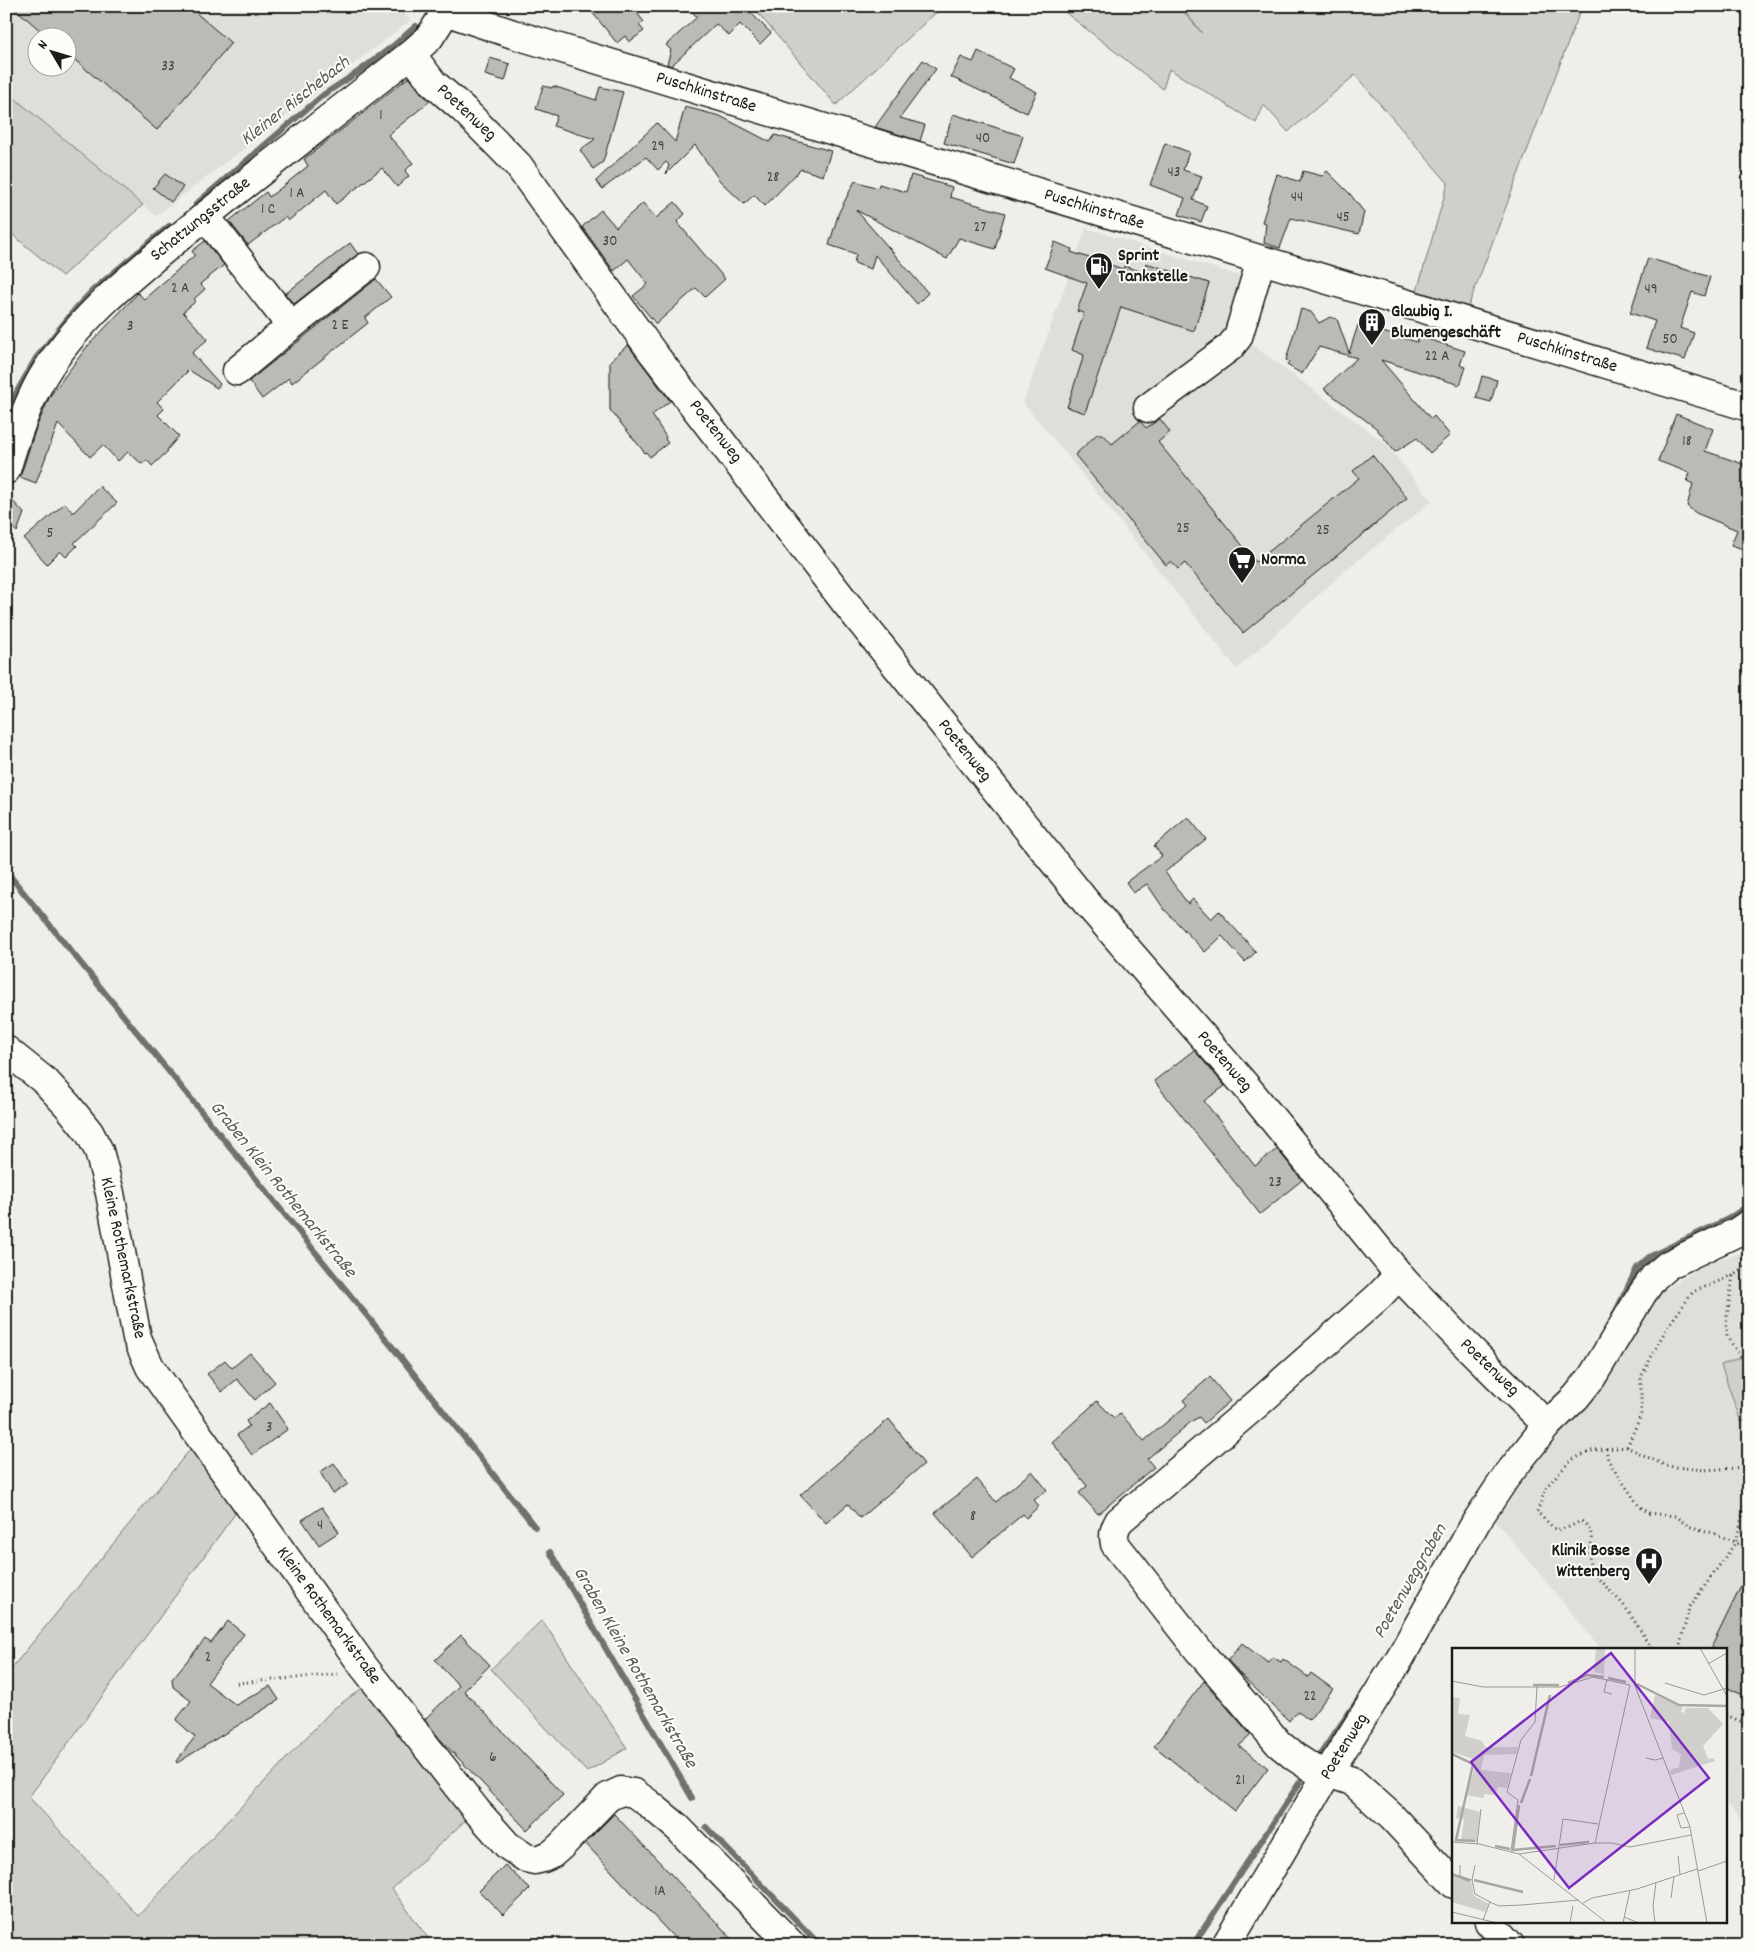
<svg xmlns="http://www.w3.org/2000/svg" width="1755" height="1951" font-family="Dekko,sans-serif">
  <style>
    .built { fill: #e0deda; fill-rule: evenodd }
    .green { fill: #d0cfcc; stroke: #767674 }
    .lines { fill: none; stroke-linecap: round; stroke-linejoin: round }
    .stream { stroke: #706f6d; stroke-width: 6 }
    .building { fill: #bbbab6; stroke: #1c1c1c }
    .minor-casing { stroke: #1c1c1c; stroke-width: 31 }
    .major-casing { stroke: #1c1c1c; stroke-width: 31 }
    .path { stroke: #1c1c1c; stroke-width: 3; stroke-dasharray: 1 4; stroke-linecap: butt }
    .minor { stroke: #fdfcf7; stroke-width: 28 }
    .major { stroke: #fdfcf7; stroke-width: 28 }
    .labels { text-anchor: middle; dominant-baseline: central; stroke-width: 4; stroke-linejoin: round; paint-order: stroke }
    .number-label { font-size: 15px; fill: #444442 }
    .street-label { font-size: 18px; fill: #1c1c1c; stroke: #fdfcf7 }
    .poi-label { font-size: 18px; font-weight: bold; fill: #1c1c1c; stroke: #fdfcf7; text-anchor: start }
    .water-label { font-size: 19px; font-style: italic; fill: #5b5b59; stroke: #fdfcf7 }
    .inset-river { fill: none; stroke: #a8a7a3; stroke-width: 2.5 }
    .inset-road { fill: none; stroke: #9b9a98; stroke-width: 1 }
    .view { fill: #7b2cbf; fill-opacity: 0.15; stroke: #7b2cbf; stroke-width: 2.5 }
    .inset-edge { fill: none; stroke: #1c1c1c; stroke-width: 2.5 }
  </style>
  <rect width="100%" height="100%" fill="#f0eeea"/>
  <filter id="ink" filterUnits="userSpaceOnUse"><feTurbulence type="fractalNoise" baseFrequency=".02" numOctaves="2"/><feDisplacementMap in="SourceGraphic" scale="10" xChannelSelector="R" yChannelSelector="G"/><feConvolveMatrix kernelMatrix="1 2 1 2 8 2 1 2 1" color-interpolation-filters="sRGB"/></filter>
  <g filter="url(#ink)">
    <g class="built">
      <path d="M 6,6 L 395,6 L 411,20 L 156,216 L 6,91 ZM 38,38 L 68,38 L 68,68 L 38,68 Z"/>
      <path d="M 1086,228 L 1269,285 L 1251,344 L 1385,443 L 1432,501 L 1346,570 L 1237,669 L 1054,439 L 1023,403 Z"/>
      <path d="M 1749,1250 L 1749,1830 L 1726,1802 L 1726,1650 L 1602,1650 L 1496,1521 L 1647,1300 L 1708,1263 Z"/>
    </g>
    <g class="green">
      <path d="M 752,6 L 943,6 L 836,105 Z"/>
      <path d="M 1057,6 L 1179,6 L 1202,33 L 1180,6 L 1582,6 L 1468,307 L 1417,291 L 1448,183 L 1355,75 L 1288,132 L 1264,105 L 1256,123 L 1169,69 L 1163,89 Z"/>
      <path d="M 6,91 L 143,205 L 62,276 L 6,229 Z"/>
      <path d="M 1749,1354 L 1749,1419 L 1741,1422 L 1721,1365 Z"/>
      <path d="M 192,1447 L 237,1511 L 29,1797 L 138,1916 L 333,1709 L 367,1685 L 471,1815 L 392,1889 L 433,1945 L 37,1945 L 6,1937 L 6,1675 Z"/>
      <path d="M 542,1620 L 627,1748 L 587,1772 L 491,1669 Z"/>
    </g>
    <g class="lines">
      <g class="stream">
        <path d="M 196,204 L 323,95 L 358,72 L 393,46 L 416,26"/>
        <path d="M 6,419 L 15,395 L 36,358 L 76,308 L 93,290 L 169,226"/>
        <path d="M 6,871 L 394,1349 L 535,1527"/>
        <path d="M 1614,1315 L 1637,1268 L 1649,1257 L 1728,1219 L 1749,1205"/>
        <path d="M 550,1552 L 692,1798"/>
        <path d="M 1319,1756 L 1360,1697"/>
        <path d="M 706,1827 L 820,1945"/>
        <path d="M 1193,1945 L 1300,1782"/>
      </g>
    </g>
    <g class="building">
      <path d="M 12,6 L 188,6 L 231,43 L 157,130 L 68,54 L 68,38 L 49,38 Z"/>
      <path d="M 587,6 L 632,6 L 644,22 L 639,25 L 644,31 L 629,42 L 625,36 L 617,43 Z"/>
      <path d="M 687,6 L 755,6 L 750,12 L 771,33 L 760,44 L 740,24 L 729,36 L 716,24 L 671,66 L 667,64 L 671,50 L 666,45 L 697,17 Z"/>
      <path d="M 978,51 L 1014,69 L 1009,78 L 1037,92 L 1027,113 L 951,77 L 961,57 L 973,62 Z"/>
      <path d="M 490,58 L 510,64 L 505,81 L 485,75 Z"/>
      <path d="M 923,60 L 936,69 L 900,118 L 925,125 L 920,141 L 875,127 Z"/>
      <path d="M 409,77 L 421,93 L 430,101 L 388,135 L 413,163 L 405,171 L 409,176 L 397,187 L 382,168 L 336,204 L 326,190 L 288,221 L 285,217 L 248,245 L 229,221 L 266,192 L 269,197 L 282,187 L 308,166 L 304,159 Z"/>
      <path d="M 543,86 L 552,88 L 553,86 L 596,100 L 600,87 L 623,92 L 603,162 L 593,169 L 580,150 L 595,139 L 553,126 L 557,116 L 536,109 Z"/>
      <path d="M 685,107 L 720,116 L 770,142 L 775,135 L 831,151 L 823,176 L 801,169 L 765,206 L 754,195 L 744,204 L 720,181 L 695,145 L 666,174 L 669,165 L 666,162 L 658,170 L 646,157 L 602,189 L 596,181 L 657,123 L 675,142 Z"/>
      <path d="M 953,114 L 1023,136 L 1014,164 L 944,143 Z"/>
      <path d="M 1165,143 L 1189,152 L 1183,170 L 1202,176 L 1193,200 L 1207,206 L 1201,222 L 1179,215 L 1185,198 L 1150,185 Z"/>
      <path d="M 1303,171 L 1322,176 L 1327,171 L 1350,194 L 1364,212 L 1359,234 L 1291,218 L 1280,248 L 1264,243 L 1266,223 L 1262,222 L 1277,174 L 1300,182 Z"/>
      <path d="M 165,174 L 183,187 L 171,202 L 153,188 Z"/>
      <path d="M 911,175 L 952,187 L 950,197 L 1005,213 L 995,249 L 959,238 L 947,259 L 856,210 L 928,293 L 917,304 L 875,255 L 871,269 L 854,263 L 856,254 L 829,245 L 839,212 L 855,181 L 878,188 L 879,184 L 906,192 Z"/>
      <path d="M 675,202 L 685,214 L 677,222 L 725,279 L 705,297 L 696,288 L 656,324 L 633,296 L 648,284 L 628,259 L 614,271 L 582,227 L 601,210 L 616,227 L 643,203 L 656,218 Z"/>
      <path d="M 205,241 L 224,265 L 200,284 L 205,289 L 194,299 L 196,301 L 183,312 L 208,339 L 192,353 L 220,384 L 217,388 L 189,370 L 157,402 L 164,409 L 158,415 L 179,436 L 167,450 L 168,451 L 152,466 L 147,460 L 142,464 L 128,452 L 118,461 L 103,445 L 90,457 L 58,424 L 36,483 L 20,477 L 36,428 L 50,396 L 86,348 L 138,293 L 144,299 L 195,255 L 192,251 Z"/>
      <path d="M 1055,242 L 1072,249 L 1071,252 L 1123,269 L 1124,266 L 1143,272 L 1146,263 L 1209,283 L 1194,331 L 1121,307 L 1085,413 L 1067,407 L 1084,355 L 1072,350 L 1084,313 L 1077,311 L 1087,283 L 1045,268 Z"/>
      <path d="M 350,243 L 358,254 L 294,304 L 285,294 Z"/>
      <path d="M 1648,258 L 1710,277 L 1704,296 L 1692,292 L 1680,328 L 1694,333 L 1685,360 L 1646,348 L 1655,321 L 1630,313 Z"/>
      <path d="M 376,279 L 391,297 L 365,318 L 368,323 L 292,383 L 289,378 L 262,399 L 249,381 Z"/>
      <path d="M 1301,309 L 1311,312 L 1319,323 L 1330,317 L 1337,319 L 1349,353 L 1358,325 L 1417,342 L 1418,336 L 1465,351 L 1460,365 L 1466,367 L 1460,385 L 1381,360 L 1431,419 L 1434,416 L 1450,435 L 1430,453 L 1417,438 L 1395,452 L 1376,428 L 1324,389 L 1357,358 L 1319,347 L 1302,374 L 1287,365 L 1289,362 L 1286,360 Z"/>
      <path d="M 628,345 L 670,401 L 652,415 L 666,437 L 665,439 L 668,443 L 650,457 L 646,452 L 645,453 L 610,410 L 610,361 Z"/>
      <path d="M 1482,376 L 1497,380 L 1491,402 L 1476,398 Z"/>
      <path d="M 1676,414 L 1713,429 L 1705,451 L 1749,466 L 1749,551 L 1731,545 L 1737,530 L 1696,513 L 1687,506 L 1693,484 L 1687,481 L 1690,473 L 1658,461 Z"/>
      <path d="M 1160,419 L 1170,432 L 1158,442 L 1256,562 L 1359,478 L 1353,471 L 1372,455 L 1407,498 L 1243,633 L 1185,563 L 1178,569 L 1171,561 L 1166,565 L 1075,455 L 1097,434 L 1103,434 L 1112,444 L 1140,421 L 1146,428 Z"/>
      <path d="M 99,486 L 117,503 L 74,543 L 77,546 L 66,557 L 60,551 L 47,564 L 24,539 L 65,503 L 73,513 Z"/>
      <path d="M 6,494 L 24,513 L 17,532 L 6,520 Z"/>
      <path d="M 1188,817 L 1206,839 L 1165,872 L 1188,904 L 1193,899 L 1211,919 L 1219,911 L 1256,952 L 1245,962 L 1222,936 L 1205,952 L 1164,909 L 1147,884 L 1133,893 L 1126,882 L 1162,856 L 1154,846 Z"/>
      <path d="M 1194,1050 L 1225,1086 L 1204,1101 L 1255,1166 L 1277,1149 L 1302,1180 L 1260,1214 L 1154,1081 Z"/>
      <path d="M 250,1353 L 275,1382 L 255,1400 L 237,1379 L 222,1392 L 207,1374 L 225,1360 L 232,1368 Z"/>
      <path d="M 1210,1377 L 1230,1401 L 1204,1423 L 1199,1417 L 1192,1421 L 1147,1459 L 1154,1467 L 1098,1514 L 1079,1493 L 1087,1486 L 1052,1442 L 1097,1401 L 1114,1418 L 1120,1413 L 1144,1441 L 1187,1405 L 1183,1400 Z"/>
      <path d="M 270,1403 L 288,1429 L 252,1455 L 237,1435 L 249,1426 L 246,1421 Z"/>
      <path d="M 889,1419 L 924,1464 L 860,1518 L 848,1504 L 826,1523 L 800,1495 Z"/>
      <path d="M 334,1463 L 348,1484 L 333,1494 L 320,1472 Z"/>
      <path d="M 1032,1471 L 1047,1490 L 1034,1500 L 1039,1506 L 1026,1518 L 1023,1514 L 972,1557 L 935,1513 L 977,1479 L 996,1502 Z"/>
      <path d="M 322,1507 L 339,1532 L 319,1545 L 302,1520 Z"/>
      <path d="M 1749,1570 L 1749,1698 L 1726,1687 L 1726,1650 L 1710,1650 Z"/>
      <path d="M 228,1621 L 244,1634 L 207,1683 L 236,1705 L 270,1686 L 279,1700 L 177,1763 L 176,1761 L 195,1737 L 176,1720 L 191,1701 L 173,1687 L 172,1679 L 205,1639 L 211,1643 Z"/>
      <path d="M 461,1635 L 490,1665 L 464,1691 L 563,1795 L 527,1830 L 439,1738 L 425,1719 L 459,1686 L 435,1660 Z"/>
      <path d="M 1242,1643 L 1268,1663 L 1273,1657 L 1281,1662 L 1283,1659 L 1308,1677 L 1311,1673 L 1333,1689 L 1309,1720 L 1297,1711 L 1289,1721 L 1239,1673 L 1228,1660 Z"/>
      <path d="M 1204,1681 L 1251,1735 L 1239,1746 L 1268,1768 L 1235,1811 L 1154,1746 Z"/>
      <path d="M 614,1814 L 738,1945 L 681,1945 L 585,1843 Z"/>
      <path d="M 505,1865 L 530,1889 L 503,1915 L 479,1891 Z"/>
    </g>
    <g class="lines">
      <g class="minor-casing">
        <g id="minor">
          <path d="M 411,54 L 433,83 L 463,109 L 518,165 L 653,353 L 845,602 L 1086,902 L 1245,1085 L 1405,1282 L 1457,1336 L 1547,1425 L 1576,1397 L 1592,1377 L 1642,1294 L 1654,1277 L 1668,1265 L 1737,1232 L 1749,1224"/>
          <path d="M 205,216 L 291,326 L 366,267"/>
          <path d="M 237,371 L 291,326"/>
          <path d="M 1148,408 L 1230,347 L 1238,337 L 1261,260"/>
          <path d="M 6,470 C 15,439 26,406 42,378 C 77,318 134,274 188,230 C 261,170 337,113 411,54 L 429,38 L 447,10"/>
          <path d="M 6,1050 L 46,1082 L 68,1106 L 89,1132 L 99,1151 L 110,1193 L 137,1338 L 150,1367 L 364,1667 L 476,1810 L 508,1846 L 526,1858 L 535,1860 L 543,1858 L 552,1854 L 561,1846 L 608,1797 L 621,1791 L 634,1793 L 648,1803 L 677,1827 L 792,1945"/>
          <path d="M 1399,1275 L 1379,1296 L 1257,1404 L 1119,1521 C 1114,1530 1113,1534 1115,1544 L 1200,1652 L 1279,1744 L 1295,1757 L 1312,1768 L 1352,1781 L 1392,1817 L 1454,1884"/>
          <path d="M 1489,1922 L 1510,1945"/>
          <path d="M 1226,1945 L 1328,1773 L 1400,1658 L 1476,1522 L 1506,1477 L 1547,1425"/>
        </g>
      </g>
      <g class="major-casing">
        <path id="major" d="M 440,6 L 460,16 L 513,34 L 1749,407"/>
      </g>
      <g class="path">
        <path d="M 1733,1275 L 1693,1292 L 1666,1329 L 1641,1377 L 1641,1415 L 1627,1447 L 1666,1466 L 1704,1470 L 1749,1467"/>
        <path d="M 1741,1357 L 1727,1337 L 1726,1324 L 1733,1275 L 1749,1263"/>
        <path d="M 1627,1447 L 1594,1450 L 1571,1460 L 1547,1486 L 1537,1512 L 1556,1530 L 1569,1527 L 1581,1521 C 1602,1534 1583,1551 1592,1570 C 1596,1579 1618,1597 1625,1607 C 1635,1620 1643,1636 1652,1650"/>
        <path d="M 1606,1448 L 1608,1460 L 1639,1506 L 1649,1513 L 1675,1516 L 1688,1526 L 1713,1533 L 1736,1542 L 1749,1554"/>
        <path d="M 1679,1650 L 1689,1608 L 1736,1542 L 1749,1489"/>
        <path d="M 237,1683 L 339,1674"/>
        <path d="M 1726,1715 L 1749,1725"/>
      </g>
      <use href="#minor" class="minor"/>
      <use href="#major" class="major"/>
    </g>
  </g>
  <defs>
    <g id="fuel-pin" transform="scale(1.4375)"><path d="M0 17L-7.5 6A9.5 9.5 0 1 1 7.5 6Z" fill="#1c1c1c" stroke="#fdfcf7"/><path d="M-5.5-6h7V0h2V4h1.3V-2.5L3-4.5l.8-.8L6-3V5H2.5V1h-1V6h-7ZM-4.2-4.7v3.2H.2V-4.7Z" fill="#fff"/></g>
    <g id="building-pin" transform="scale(1.4375)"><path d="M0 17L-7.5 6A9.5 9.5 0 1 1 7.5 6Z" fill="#1c1c1c" stroke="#fdfcf7"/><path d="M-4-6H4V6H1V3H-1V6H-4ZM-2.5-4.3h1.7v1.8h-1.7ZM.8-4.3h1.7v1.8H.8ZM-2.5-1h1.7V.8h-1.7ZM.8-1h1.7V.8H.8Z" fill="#fff"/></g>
    <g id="supermarket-pin" transform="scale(1.4375)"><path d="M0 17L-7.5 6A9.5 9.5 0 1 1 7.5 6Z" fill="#1c1c1c" stroke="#fdfcf7"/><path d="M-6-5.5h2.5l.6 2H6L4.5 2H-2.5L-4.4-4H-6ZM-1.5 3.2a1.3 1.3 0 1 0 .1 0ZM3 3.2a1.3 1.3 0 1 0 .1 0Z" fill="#fff"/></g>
    <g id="hospital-pin" transform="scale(1.4375)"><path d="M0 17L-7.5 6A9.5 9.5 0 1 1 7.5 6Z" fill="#1c1c1c" stroke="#fdfcf7"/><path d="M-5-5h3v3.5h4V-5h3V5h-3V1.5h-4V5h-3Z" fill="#fff"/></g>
  </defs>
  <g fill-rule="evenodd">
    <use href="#fuel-pin" x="1099" y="266"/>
    <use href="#building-pin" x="1372" y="322"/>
    <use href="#supermarket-pin" x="1242" y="560"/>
    <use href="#hospital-pin" x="1649" y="1561"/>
  </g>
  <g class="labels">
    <g class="number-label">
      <text x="168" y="67">33</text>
      <text x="381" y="116">1</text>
      <text x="983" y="139">40</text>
      <text x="658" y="147">29</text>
      <text x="1174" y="173">43</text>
      <text x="773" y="178">28</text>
      <text x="297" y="194">1 A</text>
      <text x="1297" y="198">44</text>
      <text x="268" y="210">1 C</text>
      <text x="1343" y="218">45</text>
      <text x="980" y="228">27</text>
      <text x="610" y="242">30</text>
      <text x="180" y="289">2 A</text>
      <text x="1651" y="290">49</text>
      <text x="340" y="326">2 E</text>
      <text x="130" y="327">3</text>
      <text x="1670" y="340">50</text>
      <text x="1437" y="357">22 A</text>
      <text x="1687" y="442">18</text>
      <text x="1183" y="529">25</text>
      <text x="1323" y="531">25</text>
      <text x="50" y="534">5</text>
      <text x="1275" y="1183">23</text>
      <text x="269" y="1428">3</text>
      <text x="973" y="1517">8</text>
      <text x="320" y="1526">4</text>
      <text x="208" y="1658">2</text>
      <text x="1310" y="1697">22</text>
      <text x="493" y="1758">6</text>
      <text x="1240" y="1781">21</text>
      <text x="660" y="1892">1A</text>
    </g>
    <g class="street-label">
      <text transform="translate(706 93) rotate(17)">Puschkinstraße</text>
      <text transform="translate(466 113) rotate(43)">Poetenweg</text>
      <text transform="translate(1094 210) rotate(17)">Puschkinstraße</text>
      <text transform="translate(201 220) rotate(-39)">Schatzungsstraße</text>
      <text transform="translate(1567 353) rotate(17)">Puschkinstraße</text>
      <text transform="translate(715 432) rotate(52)">Poetenweg</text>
      <text transform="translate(964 751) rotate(51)">Poetenweg</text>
      <text transform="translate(1224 1062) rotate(49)">Poetenweg</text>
      <text transform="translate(122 1258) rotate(78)">Kleine Rothemarkstraße</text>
      <text transform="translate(1489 1368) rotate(44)">Poetenweg</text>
      <text transform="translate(328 1616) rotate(54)">Kleine Rothemarkstraße</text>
      <text transform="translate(1345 1747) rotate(-58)">Poetenweg</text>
    </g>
    <g class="poi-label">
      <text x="1118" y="256">Sprint<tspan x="1118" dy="21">Tankstelle</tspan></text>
      <text x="1391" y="312">Glaubig I.<tspan x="1391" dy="21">Blumengeschäft</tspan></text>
      <text x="1261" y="560">Norma</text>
      <text x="1630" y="1551" text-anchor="end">Klinik Bosse<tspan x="1630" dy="21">Wittenberg</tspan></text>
    </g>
    <g class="water-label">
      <text transform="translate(296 102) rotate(-38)">Kleiner Rischebach</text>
      <text transform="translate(282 1190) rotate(51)">Graben Klein Rothemarkstraße</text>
      <text transform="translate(1411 1582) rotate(-60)">Poetenweggraben</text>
      <text transform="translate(634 1668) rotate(60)">Graben Kleine Rothemarkstraße</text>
    </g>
  </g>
  <g transform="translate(1452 1648)">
    <rect width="275" height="275" fill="#f0eeea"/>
    <path d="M 144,0 L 153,0 L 152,26 L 142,24 ZM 203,47 L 231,59 L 229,64 L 232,65 L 234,60 L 256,60 L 271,76 L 251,98 L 256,111 L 261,110 L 263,113 L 219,127 L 217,122 L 227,119 L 229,106 L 220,101 L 217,74 L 198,70 ZM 0,49 L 8,50 L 6,66 L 18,67 L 13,88 L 30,93 L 33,99 L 66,99 L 64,106 L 32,107 L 29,122 L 59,125 L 55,140 L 46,139 L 43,147 L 32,146 L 32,150 L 13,147 L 23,119 L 19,110 L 0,104 ZM 6,158 L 28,164 L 25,194 L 9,193 L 12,171 L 4,170 ZM 0,227 L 19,233 L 22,248 L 37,256 L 33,264 L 0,254 Z" fill="#d0cfcc"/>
    <path class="inset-river" d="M 156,30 L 174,34M 116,35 L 135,27 L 152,29M 185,36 L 227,57 L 275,58M 81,37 L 107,37M 0,106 L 21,116 L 4,192 L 23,193M 79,128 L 98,47M 69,155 L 78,131M 67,157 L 61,202 L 104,198M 108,197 L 137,194M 43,198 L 58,201M 0,226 L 18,233M 22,232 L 71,244"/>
    <path class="inset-road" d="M 183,0 L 183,38 L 238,179 L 255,275M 248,0 L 275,48M 256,16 L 275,5M 155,31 L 152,44 L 160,46M 0,33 L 31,39 L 108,39 L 141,29 L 178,37M 213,35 L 252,47 L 275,40M 178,37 L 143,195 L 160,195 L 178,199 L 239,187M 194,110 L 203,112 L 211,110M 232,165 L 225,167 L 229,180 L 238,179M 0,194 L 27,196 L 67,206 L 155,275M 25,196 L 29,161M 59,203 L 66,152 L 55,144 L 69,92 L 83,74 L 85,38M 67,206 L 143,195M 226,208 L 228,226M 8,217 L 8,228 L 20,232M 23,217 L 20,232 L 23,246 L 38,254M 246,223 L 275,213M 102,232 L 111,171 L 146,176M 219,250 L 222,228M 131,255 L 140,250 L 185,241 L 245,221M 0,264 L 45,275M 172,269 L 187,275M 31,272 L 38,254 L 47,258 L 70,257 L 127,252M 118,275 L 121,258M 171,275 L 178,242M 203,275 L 201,258 L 204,234"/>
    <path class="view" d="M 159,5 L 257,130 L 117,240 L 19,114 Z"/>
    <rect width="275" height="275" class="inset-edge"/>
  </g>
  <rect width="1755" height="1951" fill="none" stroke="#fdfcf7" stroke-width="25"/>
  <rect x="12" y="12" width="1730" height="1926" fill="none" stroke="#1c1c1c" stroke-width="2" filter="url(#ink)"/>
  <g transform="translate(52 52) rotate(308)"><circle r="24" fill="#fdfcf7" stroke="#a3a29f"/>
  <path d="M0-4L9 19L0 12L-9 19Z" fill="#1c1c1c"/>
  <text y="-8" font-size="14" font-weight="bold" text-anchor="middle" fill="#1c1c1c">N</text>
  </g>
</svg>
